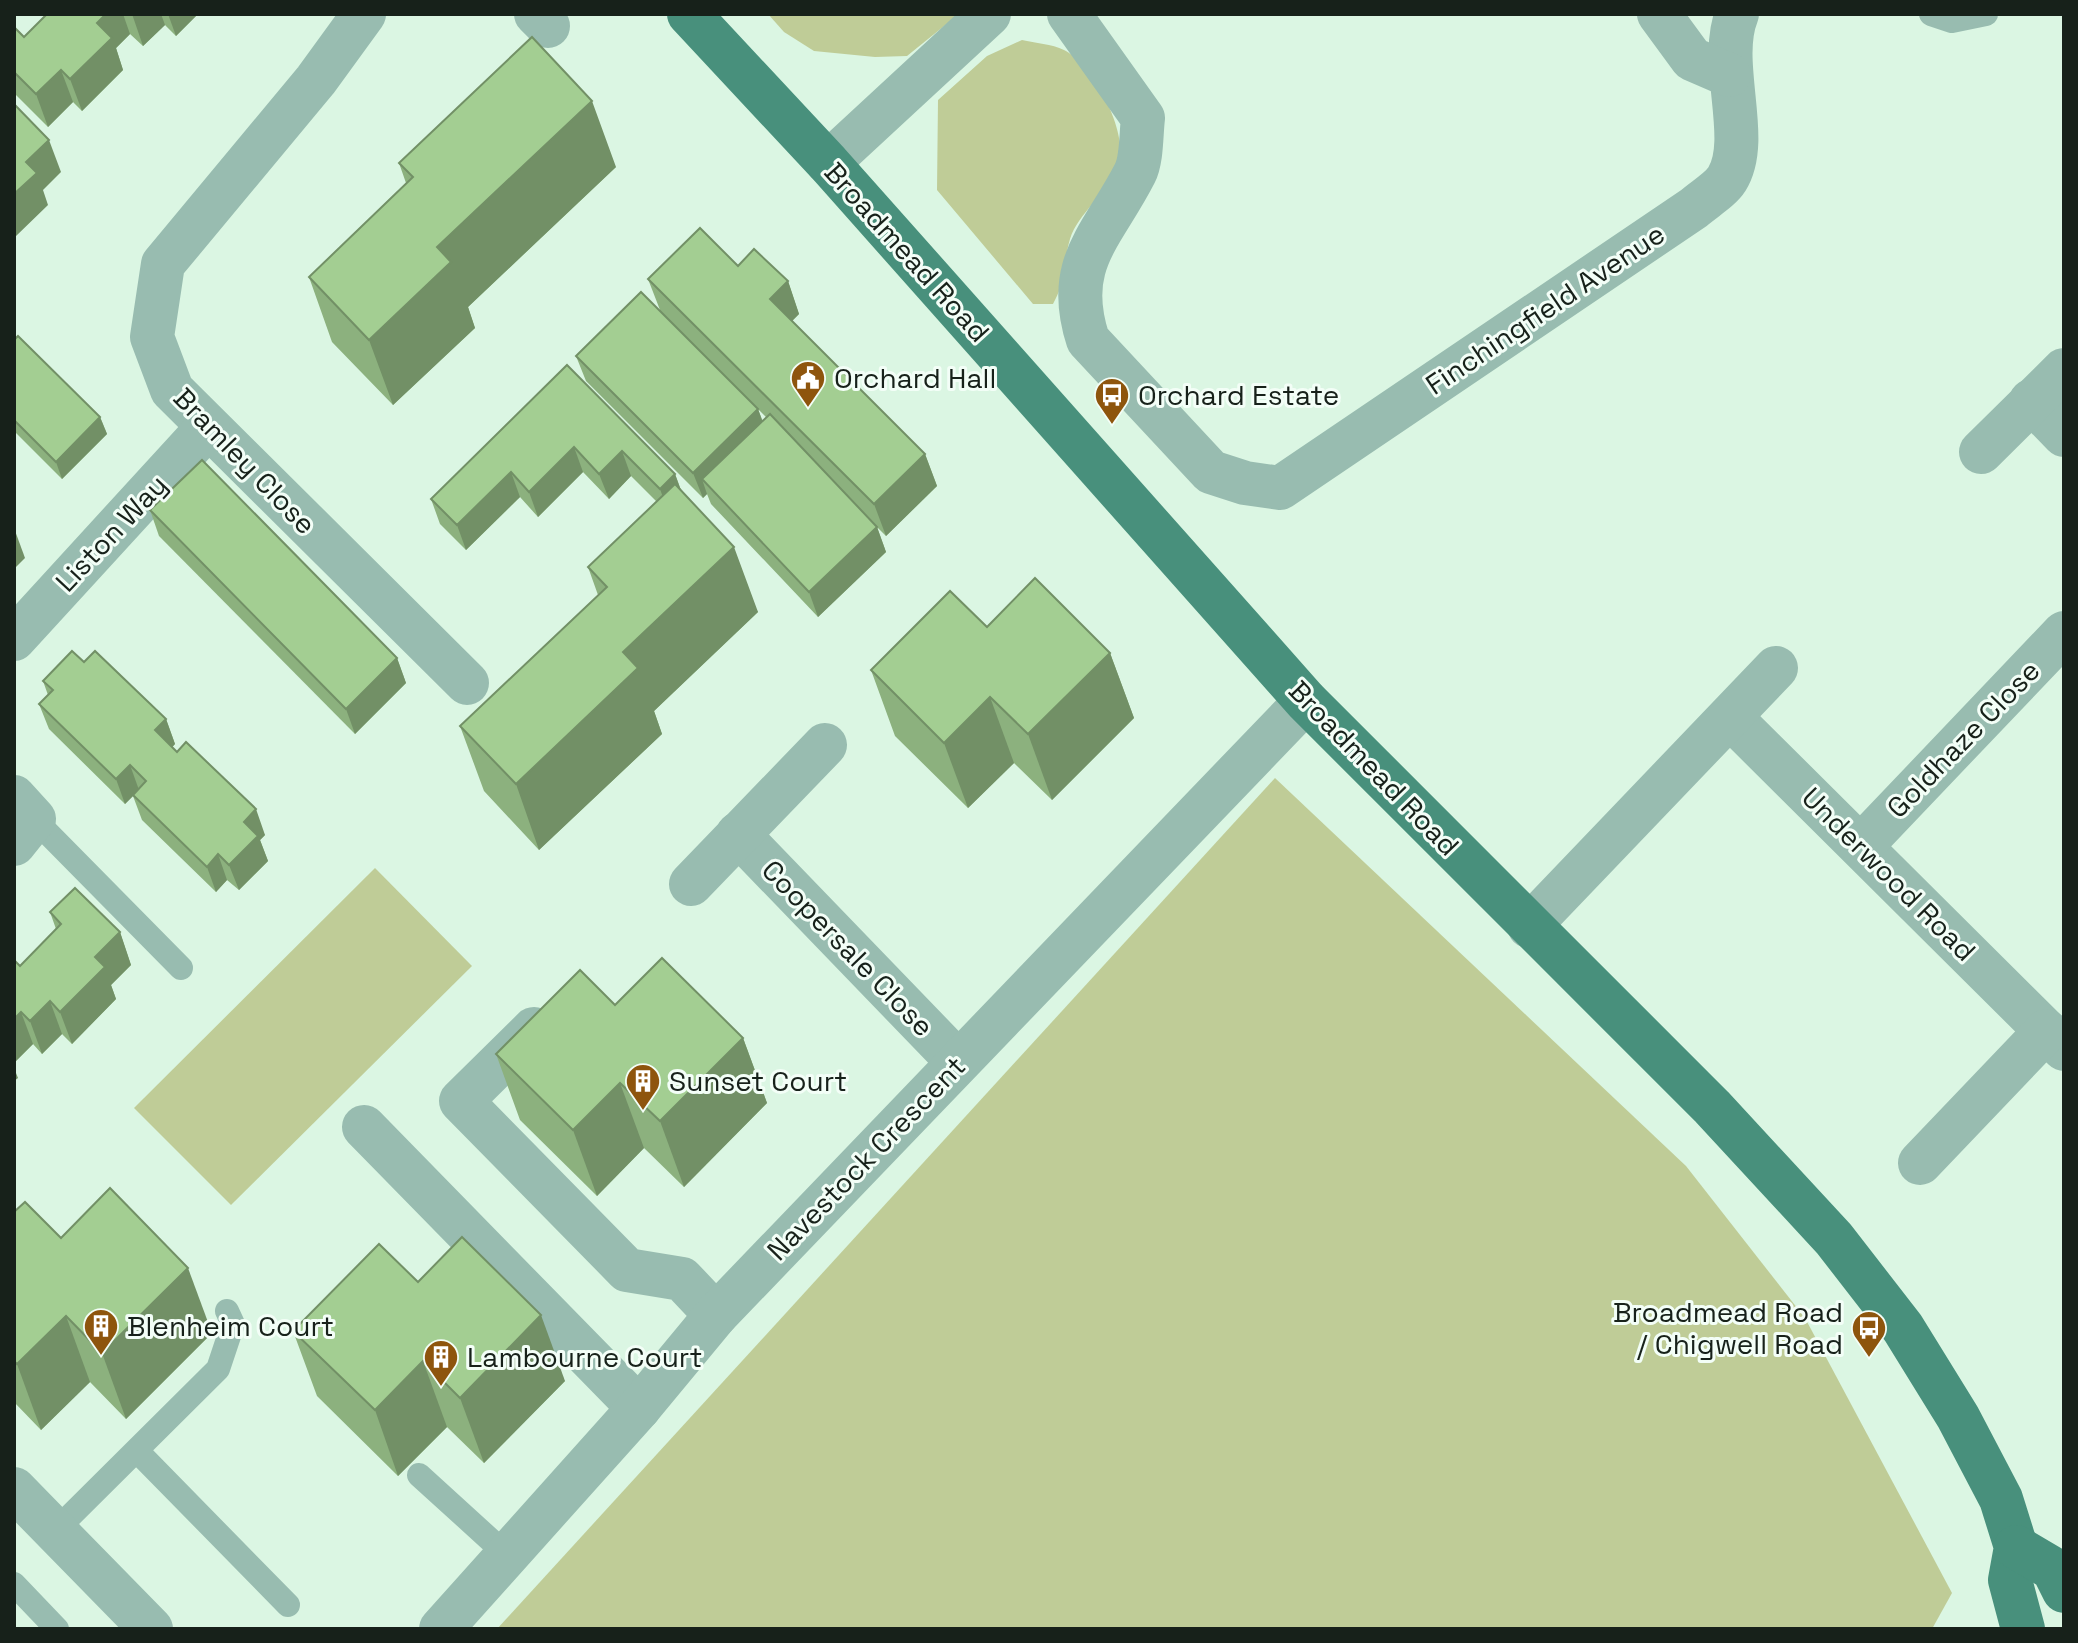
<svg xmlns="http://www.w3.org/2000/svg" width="2078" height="1643" font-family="'Space Grotesk',sans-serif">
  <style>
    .green { fill: #bfcc97 }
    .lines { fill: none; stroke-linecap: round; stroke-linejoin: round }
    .lane { stroke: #98bcb0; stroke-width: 24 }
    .street { stroke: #98bcb0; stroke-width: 44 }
    .primary { stroke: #48907c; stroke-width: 44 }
    .wall { fill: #8cb17e; fill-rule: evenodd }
    .shaded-wall { fill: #729066 }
    .building { fill: #a3ce92; stroke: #729066; stroke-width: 2 }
    .labels { text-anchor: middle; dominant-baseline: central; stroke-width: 6; stroke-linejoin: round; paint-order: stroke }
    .street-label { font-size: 28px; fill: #17211a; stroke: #f3fef7 }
    .poi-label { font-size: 28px; fill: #17211a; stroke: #f3fef7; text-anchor: start }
  </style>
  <rect width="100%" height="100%" fill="#dbf6e3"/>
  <g class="green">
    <path d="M 768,14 L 959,14 L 907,56 L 875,57 L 814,51 L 784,32 Z"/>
    <path d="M 1022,40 C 1035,43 1052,44 1064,50 C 1093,64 1131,135 1118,167 C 1108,193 1078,213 1070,239 C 1062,267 1069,274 1053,304 L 1033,304 L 937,190 L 938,100 L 987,56 Z"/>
    <path d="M 1275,778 L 1686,1166 L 1805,1318 L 1952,1593 L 1932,1629 L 497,1629 Z"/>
    <path d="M 375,868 L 472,966 L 231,1205 L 134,1108 Z"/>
  </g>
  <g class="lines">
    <g class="lane">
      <path d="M 1931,14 L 1952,21 L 1986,14"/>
      <path d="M 34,819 L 181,968"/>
      <path d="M 138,1452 L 288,1605"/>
      <path d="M 419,1475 L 507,1555"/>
      <path d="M 54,1532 L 218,1369 L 233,1324 L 227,1311"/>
      <path d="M 14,1584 L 57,1629"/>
    </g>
    <g class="street">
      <path d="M 364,14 L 316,80 L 163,264 L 152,337 L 172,390 L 467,683"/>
      <path d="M 536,14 L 548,26"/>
      <path d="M 1069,14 L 1143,118 C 1141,134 1142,159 1135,173 C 1103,236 1063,263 1088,340 L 1211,472 L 1245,483 L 1280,488 L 1694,208 C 1704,199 1720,190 1727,179 C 1752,139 1717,63 1737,14"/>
      <path d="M 1659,14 L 1692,59 L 1729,75"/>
      <path d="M 828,163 L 989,14"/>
      <path d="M 2031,401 L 2064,435"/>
      <path d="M 1981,452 L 2064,370"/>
      <path d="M 14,639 L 208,427"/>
      <path d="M 1731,718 L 2064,1049"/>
      <path d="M 14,797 L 34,819 L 14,844"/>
      <path d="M 738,834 L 958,1062"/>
      <path d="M 1862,845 L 2064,633"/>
      <path d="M 691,884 L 825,745"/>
      <path d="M 1529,926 L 1776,668"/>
      <path d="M 534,1029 L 461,1101 L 627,1270 L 682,1279 L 716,1315"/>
      <path d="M 364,1127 L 639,1408"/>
      <path d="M 1920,1163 L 2046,1031"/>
      <path d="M 14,1489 L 151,1629"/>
      <path d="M 441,1629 L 639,1408 L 716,1315 L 1306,701"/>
    </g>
    <g class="primary">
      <path d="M 689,14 L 828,163 L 1306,701 L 1712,1107 L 1834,1239 L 1903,1328 L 1958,1417 L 2001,1499 L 2016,1547 L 2010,1580 L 2023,1629"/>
      <path d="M 2016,1547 L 2053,1569 L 2064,1591"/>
    </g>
  </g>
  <g class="wall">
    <path d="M 47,14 L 198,14 L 176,36 L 165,25 L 143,46 L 130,34 L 116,48 L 123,70 L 82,111 L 73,102 L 48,127 L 14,93 L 14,27 L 24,37 Z"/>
    <path d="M 399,163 L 616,167 L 468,307 L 475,328 L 393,405 L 332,342 L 309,277 L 406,183 Z"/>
    <path d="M 738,266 L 788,281 L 799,314 L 792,321 L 925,454 L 937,486 L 886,536 L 877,527 L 886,552 L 818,617 L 711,504 L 707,494 L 703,498 L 586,381 L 576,356 L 660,310 L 648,279 ZM 758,409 L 767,418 L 763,422 Z"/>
    <path d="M 14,340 L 100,417 L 107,434 L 62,479 L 14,431 Z"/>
    <path d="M 567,365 L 675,474 L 681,490 L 758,612 L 654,711 L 662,734 L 539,850 L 484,791 L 460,726 L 598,595 L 588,567 L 657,502 L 631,476 L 609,499 L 583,472 L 538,517 L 520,497 L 466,550 L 440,524 L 431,499 Z"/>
    <path d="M 150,510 L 397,658 L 406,683 L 355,734 L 159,536 Z"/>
    <path d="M 987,627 L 1110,653 L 1134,718 L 1052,800 L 1014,763 L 968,808 L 895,736 L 871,670 Z"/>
    <path d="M 84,662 L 166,719 L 175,744 L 172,747 L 265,835 L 260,840 L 268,861 L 239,890 L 227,880 L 216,892 L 142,820 L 133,796 L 125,804 L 49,729 L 39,704 L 48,695 L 43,681 Z"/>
    <path d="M 50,912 L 120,932 L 131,965 L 111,985 L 116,999 L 72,1044 L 62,1034 L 42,1054 L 33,1044 L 14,1063 L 20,966 L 56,929 Z"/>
    <path d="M 615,1005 L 743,1038 L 767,1103 L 684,1187 L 644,1148 L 597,1196 L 520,1120 L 496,1054 Z"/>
    <path d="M 14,1212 L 61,1238 L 212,1333 L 126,1419 L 90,1382 L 41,1430 L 14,1402 Z"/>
    <path d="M 418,1282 L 565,1381 L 484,1463 L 447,1427 L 398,1476 L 317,1396 L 293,1331 Z"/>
  </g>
  <g class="shaded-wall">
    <path d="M 106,14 L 123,14 L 130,34 L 116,48 L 123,70 L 82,111 L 70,79 L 97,23 Z"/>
    <path d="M 132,14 L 161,14 L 165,25 L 143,46 Z"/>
    <path d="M 168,14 L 198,14 L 176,36 Z"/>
    <path d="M 61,70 L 73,102 L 48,127 L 36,94 Z"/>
    <path d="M 592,101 L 616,167 L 468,307 L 475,328 L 393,405 L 369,340 L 437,247 Z"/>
    <path d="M 49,140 L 61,172 L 43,190 L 48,205 L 14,238 L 14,194 L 26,162 Z"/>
    <path d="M 788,281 L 799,314 L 781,332 L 770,299 Z"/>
    <path d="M 758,409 L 767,434 L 702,479 L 707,494 L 703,498 L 693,473 Z"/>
    <path d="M 100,417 L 107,434 L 62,479 L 56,462 Z"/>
    <path d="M 574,447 L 583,472 L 538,517 L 529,492 Z"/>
    <path d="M 622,451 L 631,476 L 609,499 L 599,474 Z"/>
    <path d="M 925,454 L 937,486 L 886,536 L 874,504 Z"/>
    <path d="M 511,472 L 520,497 L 466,550 L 457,525 Z"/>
    <path d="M 675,474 L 684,499 L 669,514 L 660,489 Z"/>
    <path d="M 877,527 L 886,552 L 818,617 L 809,592 Z"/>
    <path d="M 14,528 L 25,558 L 14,569 Z"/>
    <path d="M 734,547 L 758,612 L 654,711 L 662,734 L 539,850 L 516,784 L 623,652 Z"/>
    <path d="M 1110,653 L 1134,718 L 1052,800 L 1028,734 Z"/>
    <path d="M 397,658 L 406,683 L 355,734 L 346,709 Z"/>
    <path d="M 990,697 L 1014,763 L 968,808 L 944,743 Z"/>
    <path d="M 166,719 L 175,744 L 164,756 L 155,730 Z"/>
    <path d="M 130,765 L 139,790 L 125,804 L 116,779 Z"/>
    <path d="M 256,809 L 265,835 L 260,840 L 268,861 L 239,890 L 229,865 L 244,822 Z"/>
    <path d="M 218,854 L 227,880 L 216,892 L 207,867 Z"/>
    <path d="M 120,932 L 131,965 L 111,985 L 116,999 L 72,1044 L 60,1012 L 95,957 Z"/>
    <path d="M 50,1001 L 62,1034 L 42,1054 L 30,1021 Z"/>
    <path d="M 21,1012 L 33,1044 L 14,1063 L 14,1019 Z"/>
    <path d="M 743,1038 L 767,1103 L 684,1187 L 660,1121 Z"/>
    <path d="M 14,1068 L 18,1078 L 14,1081 Z"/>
    <path d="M 620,1083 L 644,1148 L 597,1196 L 573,1130 Z"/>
    <path d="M 188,1268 L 212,1333 L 126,1419 L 102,1353 Z"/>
    <path d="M 541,1315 L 565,1381 L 484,1463 L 460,1398 Z"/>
    <path d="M 66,1316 L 90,1382 L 41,1430 L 17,1364 Z"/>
    <path d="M 423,1361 L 447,1427 L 398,1476 L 375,1410 Z"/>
  </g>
  <g class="building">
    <path d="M 47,14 L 106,14 L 97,23 L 112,38 L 70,79 L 61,70 L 36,94 L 14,72 L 14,27 L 24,37 Z"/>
    <path d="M 532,37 L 592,101 L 437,247 L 451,262 L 369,340 L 309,277 L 413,177 L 399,163 Z"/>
    <path d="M 14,104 L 49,140 L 26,162 L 37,173 L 14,194 Z"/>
    <path d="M 700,228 L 738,266 L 754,249 L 788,281 L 770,299 L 925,454 L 874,504 L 648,279 Z"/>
    <path d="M 641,292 L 758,409 L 693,473 L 576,356 Z"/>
    <path d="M 18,336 L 100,417 L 56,462 L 14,420 L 14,340 Z"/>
    <path d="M 567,365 L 675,474 L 660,489 L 622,451 L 599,474 L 574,447 L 529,492 L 511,472 L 457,525 L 431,499 Z"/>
    <path d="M 770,414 L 877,527 L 809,592 L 702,479 Z"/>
    <path d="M 202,460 L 397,658 L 346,709 L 150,510 Z"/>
    <path d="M 675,484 L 734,547 L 623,652 L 638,668 L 516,784 L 460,726 L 607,587 L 588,567 Z"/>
    <path d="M 1035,578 L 1110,653 L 1028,734 L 990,697 L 944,743 L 871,670 L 950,591 L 987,627 Z"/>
    <path d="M 72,651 L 84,662 L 95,651 L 166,719 L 155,730 L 177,752 L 186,742 L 256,809 L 244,822 L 258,836 L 229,865 L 218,854 L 207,867 L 133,795 L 146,781 L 130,765 L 116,779 L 39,704 L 53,690 L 43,681 Z"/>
    <path d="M 75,888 L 120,932 L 95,957 L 105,967 L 60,1012 L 50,1001 L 30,1021 L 21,1012 L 14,1019 L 14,960 L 20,966 L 61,924 L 50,912 Z"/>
    <path d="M 662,958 L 743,1038 L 660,1121 L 620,1083 L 573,1130 L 496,1054 L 580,970 L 615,1005 Z"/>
    <path d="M 110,1188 L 188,1268 L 102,1353 L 66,1316 L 17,1364 L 14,1361 L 14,1212 L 25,1202 L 61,1238 Z"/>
    <path d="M 462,1237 L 541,1315 L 460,1398 L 423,1361 L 375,1410 L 293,1331 L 379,1244 L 418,1282 Z"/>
  </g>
  <defs>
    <g id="civic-pin" transform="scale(1.8)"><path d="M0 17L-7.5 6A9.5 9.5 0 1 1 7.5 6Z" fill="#8e550d" stroke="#f3fef7"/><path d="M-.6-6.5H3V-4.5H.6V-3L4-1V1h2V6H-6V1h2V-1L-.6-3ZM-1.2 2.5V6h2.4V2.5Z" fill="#fff"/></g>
    <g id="bus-pin" transform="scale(1.8)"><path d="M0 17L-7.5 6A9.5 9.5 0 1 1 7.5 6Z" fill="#8e550d" stroke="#f3fef7"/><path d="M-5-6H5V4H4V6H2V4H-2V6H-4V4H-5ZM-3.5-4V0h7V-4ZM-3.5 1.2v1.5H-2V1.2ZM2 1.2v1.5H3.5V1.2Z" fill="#fff"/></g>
    <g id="building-pin" transform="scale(1.8)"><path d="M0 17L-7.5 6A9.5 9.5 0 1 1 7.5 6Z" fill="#8e550d" stroke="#f3fef7"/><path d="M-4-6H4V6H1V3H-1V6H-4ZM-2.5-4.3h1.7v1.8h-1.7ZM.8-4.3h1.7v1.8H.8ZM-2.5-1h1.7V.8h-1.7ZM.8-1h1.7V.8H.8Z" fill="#fff"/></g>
  </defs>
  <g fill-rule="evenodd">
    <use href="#civic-pin" x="808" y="378"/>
    <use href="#bus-pin" x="1112" y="395"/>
    <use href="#building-pin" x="643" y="1081"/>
    <use href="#building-pin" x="101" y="1326"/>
    <use href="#bus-pin" x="1869" y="1328"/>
    <use href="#building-pin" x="441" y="1357"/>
  </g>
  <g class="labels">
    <g class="street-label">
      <text transform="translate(907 252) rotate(48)">Broadmead Road</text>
      <text transform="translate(1545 309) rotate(-34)">Finchingfield Avenue</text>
      <text transform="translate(245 461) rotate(46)">Bramley Close</text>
      <text transform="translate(111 533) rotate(-47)">Liston Way</text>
      <text transform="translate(1963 739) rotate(-46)">Goldhaze Close</text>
      <text transform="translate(1374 768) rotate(46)">Broadmead Road</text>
      <text transform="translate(1889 874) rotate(45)">Underwood Road</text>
      <text transform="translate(848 948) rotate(46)">Coopersale Close</text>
      <text transform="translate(866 1158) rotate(-46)">Navestock Crescent</text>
    </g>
    <g class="poi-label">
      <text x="834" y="378">Orchard Hall</text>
      <text x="1138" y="395">Orchard Estate</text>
      <text x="669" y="1081">Sunset Court</text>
      <text x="1843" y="1312" text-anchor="end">Broadmead Road<tspan x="1843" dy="32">/ Chigwell Road</tspan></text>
      <text x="127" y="1326">Blenheim Court</text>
      <text x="467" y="1357">Lambourne Court</text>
    </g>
  </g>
  <rect width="2078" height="1643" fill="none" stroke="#17211a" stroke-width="32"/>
</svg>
